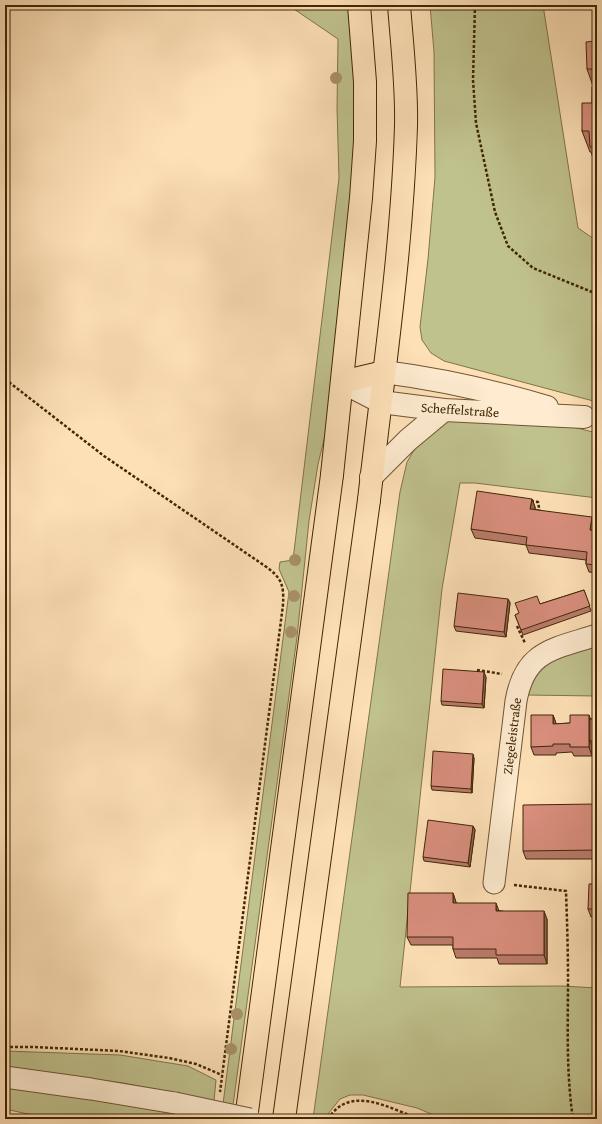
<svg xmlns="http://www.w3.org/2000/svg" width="602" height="1124" font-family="'Gentium Book Plus',serif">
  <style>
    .green { fill: #c0c28e; stroke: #80744a }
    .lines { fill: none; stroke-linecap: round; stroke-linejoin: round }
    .minor-casing { stroke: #705532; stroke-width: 23 }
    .tertiary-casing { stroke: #705532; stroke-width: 24 }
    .primary-casing { stroke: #412706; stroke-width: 24 }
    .trunk-casing { stroke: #412706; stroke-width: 24 }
    .path { stroke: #412706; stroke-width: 2.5; stroke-dasharray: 3 2; stroke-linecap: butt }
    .minor { stroke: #feebd0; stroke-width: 21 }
    .tertiary { stroke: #feebd0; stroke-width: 22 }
    .primary { stroke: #fee0b7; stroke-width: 22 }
    .trunk { stroke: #fee0b7; stroke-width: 22 }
    .minor-bridge-casing { stroke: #705532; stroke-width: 23; stroke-linecap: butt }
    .minor-bridge { stroke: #feebd0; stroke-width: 21 }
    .tree { fill: #a89068 }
    .wall { fill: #bb7b6c; stroke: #412706 }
    .shaded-wall { fill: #986458; stroke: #412706 }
    .building { fill: #d98f7e; stroke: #412706 }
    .labels { text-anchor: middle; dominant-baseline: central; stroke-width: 3; stroke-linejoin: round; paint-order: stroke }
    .street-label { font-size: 13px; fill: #412706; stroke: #feebd0 }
  </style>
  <rect width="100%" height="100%" fill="#fee0b7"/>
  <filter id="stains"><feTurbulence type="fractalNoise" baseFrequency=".005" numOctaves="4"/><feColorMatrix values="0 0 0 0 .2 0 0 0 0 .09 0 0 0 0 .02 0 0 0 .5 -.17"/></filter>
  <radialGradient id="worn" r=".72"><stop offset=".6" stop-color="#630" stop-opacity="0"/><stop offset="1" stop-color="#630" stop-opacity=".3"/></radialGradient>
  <g class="green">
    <path d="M 288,5 L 350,5 L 354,38 L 355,123 L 352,210 L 331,412 L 318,464 L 309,521 L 297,637 L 233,1105 L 223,1104 L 289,592 L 279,569 L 280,562 L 293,560 L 339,178 L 337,108 L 338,39 Z"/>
    <path d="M 430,5 L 543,5 L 578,228 L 597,241 L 597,402 L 444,361 L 431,353 L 422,340 L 420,327 L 428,259 L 435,177 L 434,52 Z"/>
    <path d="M 462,417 L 561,424 L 597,433 L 597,498 L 475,483 L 460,483 L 442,589 L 400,987 L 562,986 L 597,988 L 597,1119 L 443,1119 L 417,1108 L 363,1095 L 350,1095 L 340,1099 L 324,1119 L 313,1119 L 400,492 L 407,462 L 420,440 L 440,424 Z"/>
    <path d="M 597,644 L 597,696 L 526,695 L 532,677 L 550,660 Z"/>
    <path d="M 5,1051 L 120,1055 L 188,1066 L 216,1080 L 214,1101 L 123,1083 L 68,1076 L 5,1070 Z"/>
    <path d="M 5,1084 L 207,1119 L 51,1119 L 5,1109 Z"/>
  </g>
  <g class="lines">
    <g class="minor-casing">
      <g id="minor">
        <path d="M 494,883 L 516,701 C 525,650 554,649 597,635"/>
        <path d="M 5,1077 L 91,1089 L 175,1103"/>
      </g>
    </g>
    <g class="tertiary-casing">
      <g id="tertiary">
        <path d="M 384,372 C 440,379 493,391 547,407"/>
        <path d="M 342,382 L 381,402 L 444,410 L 584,417"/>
        <path d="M 371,477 L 408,440 L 444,410"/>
      </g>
    </g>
    <g class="primary-casing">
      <g id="primary">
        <path d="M 342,382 L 384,372"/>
        <path d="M 332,475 L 361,198 L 365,141 L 365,82 L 359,5"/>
        <path d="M 369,500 C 383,376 402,251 406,126 C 407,86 402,45 399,5"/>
      </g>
    </g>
    <g class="trunk-casing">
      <g id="trunk">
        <path d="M 246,1119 L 332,475"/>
        <path d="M 284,1119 L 369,500"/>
      </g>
    </g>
    <g class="path">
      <path d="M 475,5 L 473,80 L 476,123 L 495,212 L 508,246 L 533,268 L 597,294"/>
      <path d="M 5,379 L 104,456 L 265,566 C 282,578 284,585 283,605 L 220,1092"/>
      <path d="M 531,501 L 538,502 L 540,513"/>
      <path d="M 597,528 L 597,535"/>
      <path d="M 517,626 L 525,643"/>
      <path d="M 477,670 L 502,674"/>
      <path d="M 514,885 L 566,891 C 567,920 568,949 568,978 C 568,1025 566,1072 573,1119"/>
      <path d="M 5,1047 L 34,1047 L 119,1051 L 169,1058 L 196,1064 L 222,1075"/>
      <path d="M 328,1119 C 350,1084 389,1108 419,1119"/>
    </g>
    <use href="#minor" class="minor"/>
    <use href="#tertiary" class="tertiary"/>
    <use href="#primary" class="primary"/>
    <use href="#trunk" class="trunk"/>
    <g class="minor-bridge-casing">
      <path id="minor-bridge" d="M 175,1103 L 250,1119"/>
    </g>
    <use href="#minor-bridge" class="minor-bridge"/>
  </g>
  <g class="tree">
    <circle cx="336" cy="78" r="6"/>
    <circle cx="295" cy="560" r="6"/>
    <circle cx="294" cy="596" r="6"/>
    <circle cx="291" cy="632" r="6"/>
    <circle cx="237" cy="1014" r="6"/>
    <circle cx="231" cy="1049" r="6"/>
  </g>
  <g class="wall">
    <path d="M 597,32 L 597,188 L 596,166 L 591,152 L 590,152 L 582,131 L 592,103 L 593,86 L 587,69 Z"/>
    <path d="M 532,499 L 535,507 L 535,509 L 595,525 L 594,530 L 597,531 L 597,573 L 589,572 L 586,564 L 586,560 L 529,553 L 526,545 L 475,538 L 471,529 Z"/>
    <path d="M 584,590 L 591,611 L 523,635 L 515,615 L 540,604 Z"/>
    <path d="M 508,599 L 510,603 L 506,637 L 456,631 L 454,626 Z"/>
    <path d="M 486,677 L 484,708 L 442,705 L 441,701 Z"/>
    <path d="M 553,715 L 556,724 L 570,723 L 590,719 L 597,719 L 597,745 L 592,745 L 592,756 L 574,756 L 572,752 L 556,753 L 556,755 L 534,755 L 531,747 Z"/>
    <path d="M 474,758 L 472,793 L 432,790 L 431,786 Z"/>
    <path d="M 597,804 L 597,859 L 526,859 L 523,851 Z"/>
    <path d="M 473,826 L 475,830 L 470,867 L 424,861 L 423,857 Z"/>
    <path d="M 597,884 L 597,917 L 591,917 L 588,909 Z"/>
    <path d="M 453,893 L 456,903 L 547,919 L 547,964 L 499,964 L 497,958 L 456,958 L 453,949 L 453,945 L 411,945 L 407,937 Z"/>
  </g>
  <g class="shaded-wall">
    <path d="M 532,499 L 535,507 L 534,517 L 530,509 Z"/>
    <path d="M 592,517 L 595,525 L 593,538 L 590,530 Z"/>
    <path d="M 508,599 L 510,603 L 506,637 L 504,632 Z"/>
    <path d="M 484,672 L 486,677 L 484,708 L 482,704 Z"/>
    <path d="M 553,715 L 556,723 L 556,732 L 553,724 Z"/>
    <path d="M 589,715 L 592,723 L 590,741 L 592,745 L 592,756 L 589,747 Z"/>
    <path d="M 473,754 L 474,758 L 472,793 L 471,789 Z"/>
    <path d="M 473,826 L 475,830 L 470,867 L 468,863 Z"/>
    <path d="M 453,893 L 456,902 L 456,911 L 453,903 Z"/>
    <path d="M 496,903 L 499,911 L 496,911 Z"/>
    <path d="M 544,911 L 547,919 L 547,964 L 544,955 Z"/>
  </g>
  <g class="building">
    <path d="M 597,32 L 597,69 L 587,69 L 586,42 L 595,41 L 595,33 Z"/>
    <path d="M 597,86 L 597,147 L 590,147 L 589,131 L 582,131 L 582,103 L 592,103 L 592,87 Z"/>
    <path d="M 596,165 L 597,165 L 597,188 Z"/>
    <path d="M 477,491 L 532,499 L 530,509 L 592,517 L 590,530 L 597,531 L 597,565 L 586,564 L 587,552 L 526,545 L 527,537 L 471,529 Z"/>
    <path d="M 584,590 L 590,606 L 521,630 L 515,615 L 519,613 L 515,603 L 537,596 L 540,604 Z"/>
    <path d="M 458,593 L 508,599 L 504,632 L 454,626 Z"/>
    <path d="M 443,669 L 484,672 L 482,704 L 441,701 Z"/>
    <path d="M 531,715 L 553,715 L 553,724 L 570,723 L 570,715 L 589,715 L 589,747 L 570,747 L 570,744 L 553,744 L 553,746 L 531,747 Z"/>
    <rect x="590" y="719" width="7" height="22"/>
    <path d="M 433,751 L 473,754 L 471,789 L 431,786 Z"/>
    <path d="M 597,804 L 597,850 L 523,851 L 523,805 Z"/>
    <path d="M 428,820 L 473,826 L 468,863 L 423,857 Z"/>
    <path d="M 589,884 L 597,884 L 597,909 L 588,909 Z"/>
    <path d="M 408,893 L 453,893 L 453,903 L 496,903 L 496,911 L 544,911 L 544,955 L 496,955 L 496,949 L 453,949 L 453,937 L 407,937 Z"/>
  </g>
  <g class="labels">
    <g class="street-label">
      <text transform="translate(460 410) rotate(4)">Scheffelstraße</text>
      <text transform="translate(512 736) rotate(-83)">Ziegeleistraße</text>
    </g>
  </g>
  <rect width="602" height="1124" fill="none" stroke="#fee0b7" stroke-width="20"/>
  <rect x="6" y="6" width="590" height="1112" fill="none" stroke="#412706" stroke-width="2"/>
  <rect x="10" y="10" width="582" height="1104" fill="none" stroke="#412706"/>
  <rect width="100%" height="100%" filter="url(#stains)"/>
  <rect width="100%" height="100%" fill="url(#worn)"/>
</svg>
